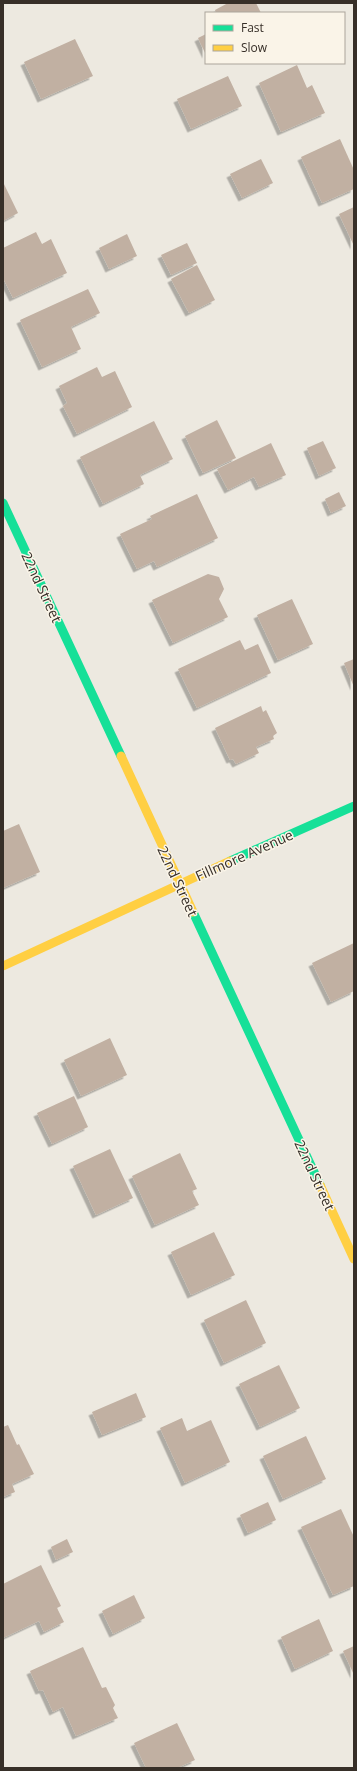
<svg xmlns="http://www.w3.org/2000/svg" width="357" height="1771" font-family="'Open Sans',sans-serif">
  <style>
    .building { fill: #c1b0a2; filter: url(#shadow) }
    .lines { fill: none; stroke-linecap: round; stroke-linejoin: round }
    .fast { stroke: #16e098; stroke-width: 9 }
    .slow { stroke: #ffcf43; stroke-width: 9 }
    .labels { text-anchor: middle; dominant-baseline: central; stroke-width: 3; stroke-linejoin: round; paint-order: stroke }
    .street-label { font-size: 14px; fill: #372f28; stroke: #faf4e8 }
  </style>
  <defs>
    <filter id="shadow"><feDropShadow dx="-3.5" dy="3.5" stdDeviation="0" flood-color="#0004"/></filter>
  </defs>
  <rect width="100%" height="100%" fill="#ede9e0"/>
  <g class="building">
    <path d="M 228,3 L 256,3 L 261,13 L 216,13 L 215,10 Z"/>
    <path d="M 206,34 L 206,55 L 198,38 Z"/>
    <path d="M 75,39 L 93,76 L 41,99 L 24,62 Z"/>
    <path d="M 297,65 L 307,88 L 312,85 L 325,113 L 281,132 L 259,83 Z"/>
    <path d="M 228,76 L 242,106 L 191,129 L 177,99 Z"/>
    <path d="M 340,139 L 354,170 L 354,189 L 322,203 L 301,157 Z"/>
    <path d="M 261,159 L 273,183 L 242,198 L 230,174 Z"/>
    <path d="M 3,182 L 18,213 L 3,221 Z"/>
    <path d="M 354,207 L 354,246 L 339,214 Z"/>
    <path d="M 36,232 L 42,244 L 51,239 L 67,273 L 13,298 L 3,278 L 3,248 Z"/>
    <path d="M 127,234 L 137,256 L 109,269 L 99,248 Z"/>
    <path d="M 187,243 L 197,263 L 171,275 L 161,255 Z"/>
    <path d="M 197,265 L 215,300 L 189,313 L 171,279 Z"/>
    <path d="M 88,289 L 100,313 L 71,327 L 81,349 L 42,367 L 20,320 Z"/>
    <path d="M 97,367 L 102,377 L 115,371 L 132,407 L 77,434 L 63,406 L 67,403 L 59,386 Z"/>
    <path d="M 217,420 L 236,458 L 203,473 L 185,436 Z"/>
    <path d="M 154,421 L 173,459 L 140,475 L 144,484 L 103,504 L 80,457 Z"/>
    <path d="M 323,441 L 336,468 L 319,476 L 307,448 Z"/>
    <path d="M 271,443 L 286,475 L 259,487 L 254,477 L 228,490 L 217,469 Z"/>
    <path d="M 339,492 L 346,506 L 331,513 L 325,499 Z"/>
    <path d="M 197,494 L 218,538 L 157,567 L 154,561 L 137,569 L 120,534 L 152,519 L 150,516 Z"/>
    <path d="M 208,574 L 219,577 L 224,589 L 219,599 L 228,617 L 173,643 L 152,600 Z"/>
    <path d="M 292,599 L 313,644 L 278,660 L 257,615 Z"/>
    <path d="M 240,640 L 245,650 L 258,644 L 271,673 L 197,708 L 178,669 Z"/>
    <path d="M 354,659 L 354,687 L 344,663 Z"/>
    <path d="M 261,706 L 263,712 L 266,710 L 277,733 L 273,736 L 274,739 L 256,747 L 259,753 L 236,764 L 233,759 L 230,760 L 215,728 Z"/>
    <path d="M 19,824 L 40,872 L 3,888 L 3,831 Z"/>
    <path d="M 354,943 L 354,991 L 331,1002 L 312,963 Z"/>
    <path d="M 110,1038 L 127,1075 L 81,1096 L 64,1060 Z"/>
    <path d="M 74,1096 L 88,1127 L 52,1144 L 37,1113 Z"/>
    <path d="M 110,1149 L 133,1198 L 96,1215 L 73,1166 Z"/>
    <path d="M 180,1153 L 197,1189 L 192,1191 L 199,1205 L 155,1225 L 132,1176 Z"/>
    <path d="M 214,1232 L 235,1275 L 191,1295 L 171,1252 Z"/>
    <path d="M 246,1300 L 266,1343 L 224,1363 L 204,1320 Z"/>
    <path d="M 279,1365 L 300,1408 L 260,1427 L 239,1384 Z"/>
    <path d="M 136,1393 L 146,1417 L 102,1435 L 92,1412 Z"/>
    <path d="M 182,1418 L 187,1431 L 211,1420 L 230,1462 L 185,1483 L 160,1428 Z"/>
    <path d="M 8,1425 L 17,1445 L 19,1444 L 34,1474 L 12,1484 L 15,1492 L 3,1497 L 3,1427 Z"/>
    <path d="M 306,1436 L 326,1479 L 283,1499 L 263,1456 Z"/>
    <path d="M 268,1502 L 276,1520 L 248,1533 L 240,1515 Z"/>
    <path d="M 341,1509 L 354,1537 L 354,1586 L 333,1595 L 301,1527 Z"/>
    <path d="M 67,1539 L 73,1552 L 56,1560 L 51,1547 Z"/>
    <path d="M 41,1565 L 61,1606 L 57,1608 L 64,1622 L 44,1632 L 39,1621 L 3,1638 L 3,1584 Z"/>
    <path d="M 134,1595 L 145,1618 L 113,1634 L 102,1611 Z"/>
    <path d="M 319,1619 L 333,1651 L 295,1669 L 281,1637 Z"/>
    <path d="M 354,1646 L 354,1675 L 343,1651 Z"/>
    <path d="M 83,1647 L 102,1688 L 106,1687 L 115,1705 L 113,1708 L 118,1718 L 76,1736 L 63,1707 L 53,1712 L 43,1690 L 39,1691 L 30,1671 Z"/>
    <path d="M 177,1723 L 195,1760 L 177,1768 L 146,1768 L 134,1743 Z"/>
  </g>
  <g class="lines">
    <g class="fast">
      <path d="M 3,503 L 121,756"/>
      <path d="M 230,861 L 354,806"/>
      <path d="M 193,912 L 320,1185"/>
    </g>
    <g class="slow">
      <path d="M 121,756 L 193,912"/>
      <path d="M 3,966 L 230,861"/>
      <path d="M 320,1185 L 354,1259"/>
    </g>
  </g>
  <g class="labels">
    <g class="street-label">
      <text transform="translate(42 587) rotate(65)">22nd Street</text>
      <text transform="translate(244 855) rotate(-24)">Fillmore Avenue</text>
      <text transform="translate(178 881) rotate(65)">22nd Street</text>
      <text transform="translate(315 1175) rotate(65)">22nd Street</text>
    </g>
  </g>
  <rect width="357" height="1771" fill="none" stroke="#372f28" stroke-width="8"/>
  <rect x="205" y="12" width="140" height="52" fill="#faf4e8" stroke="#aca59b"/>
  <rect x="213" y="25" width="20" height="6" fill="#16e098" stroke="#aca59b"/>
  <text x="241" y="32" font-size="12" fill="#372f28">Fast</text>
  <rect x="213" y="45" width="20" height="6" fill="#ffcf43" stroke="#aca59b"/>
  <text x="241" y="52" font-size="12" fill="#372f28">Slow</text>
</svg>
